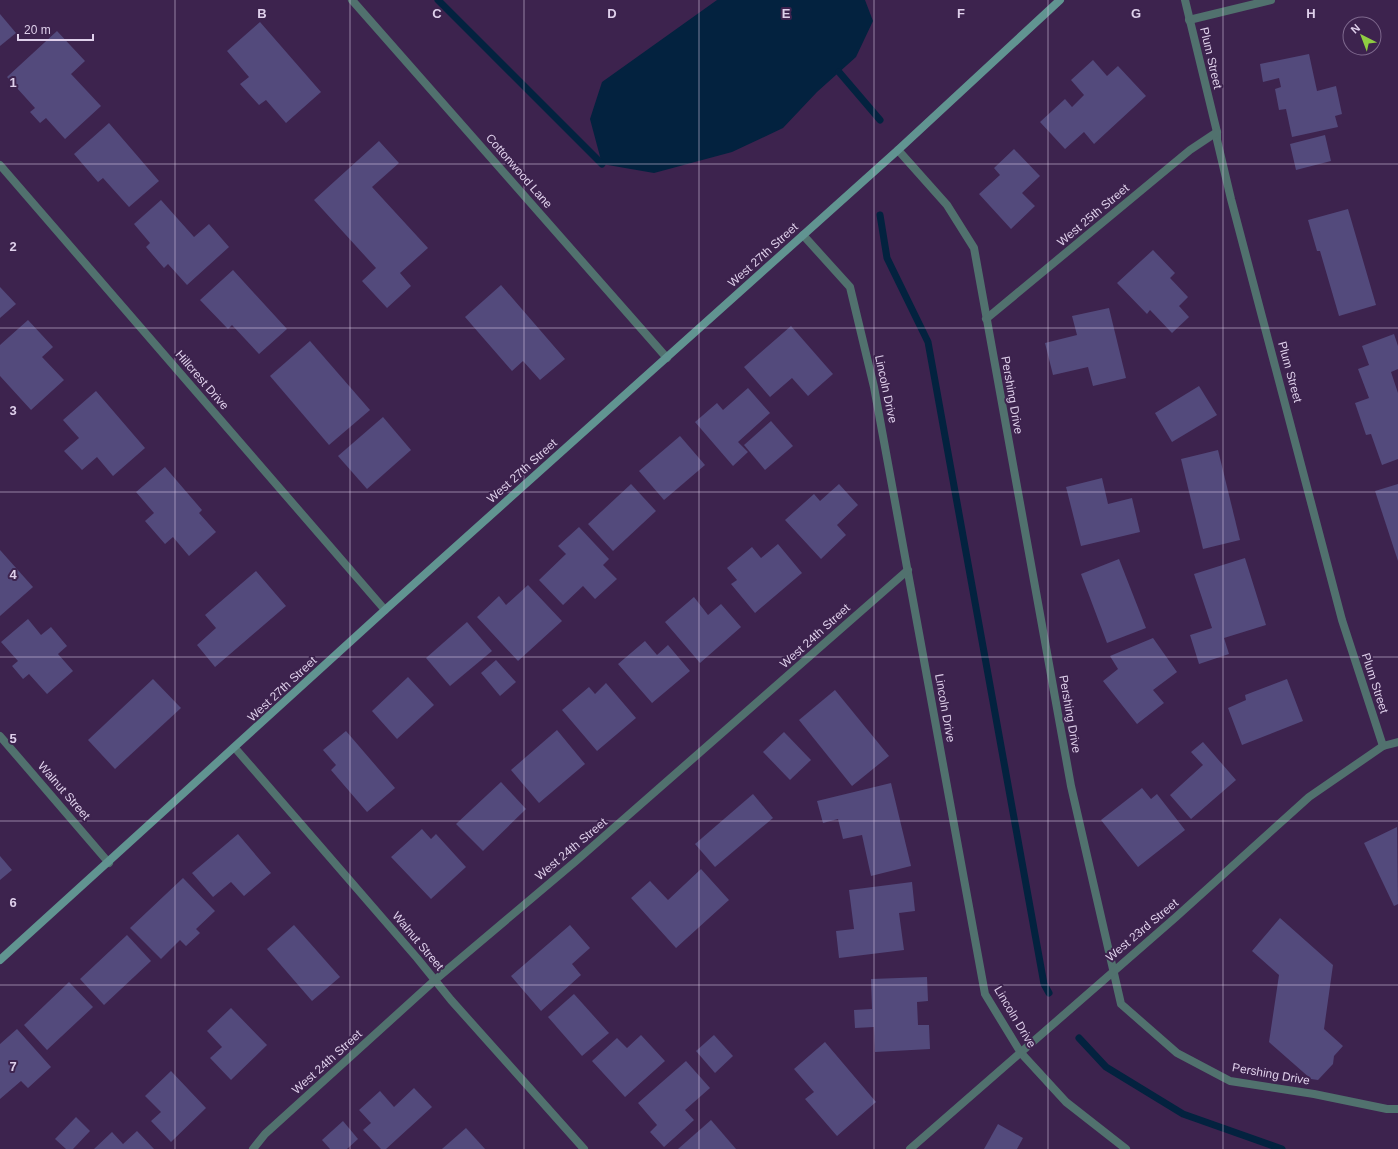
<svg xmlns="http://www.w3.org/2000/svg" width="1398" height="1149" font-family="Helvetica,sans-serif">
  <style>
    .water { fill: #03223f }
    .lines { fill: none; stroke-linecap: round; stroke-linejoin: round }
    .stream { stroke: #03223f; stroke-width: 7 }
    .building { fill: #534a7c }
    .minor { stroke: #51716e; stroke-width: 8 }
    .secondary { stroke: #619491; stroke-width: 8 }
    .grid { fill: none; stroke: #dfd0eb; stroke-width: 1; stroke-opacity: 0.55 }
    .labels { text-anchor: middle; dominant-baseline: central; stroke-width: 4; stroke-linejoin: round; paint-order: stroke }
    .street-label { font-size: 12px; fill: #dfd0eb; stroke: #3d234e }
    .grid-label { font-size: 13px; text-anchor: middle; font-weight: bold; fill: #dfd0eb; stroke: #3d234e; stroke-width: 4; stroke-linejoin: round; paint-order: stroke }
  </style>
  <rect width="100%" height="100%" fill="#3d234e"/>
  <path class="water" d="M 717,0 L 865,0 L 873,21 L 856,57 L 817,92 L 783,128 L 732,152 L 654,173 L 602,164 L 590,119 L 602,82 Z"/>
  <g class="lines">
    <g class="stream">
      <path d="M 438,0 L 602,164"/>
      <path d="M 839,72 L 880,120"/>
      <path d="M 880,215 L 887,258 L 928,342 L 1044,984 L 1049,993"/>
      <path d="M 1079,1038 L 1106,1067 L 1183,1114 L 1282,1149"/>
    </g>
  </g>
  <g class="building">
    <path d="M 0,14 L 16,33 L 0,46 Z"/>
    <path d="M 260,22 L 321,92 L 286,123 L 266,100 L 259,105 L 240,84 L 249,77 L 227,51 Z"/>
    <path d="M 57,31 L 85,61 L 71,74 L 101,106 L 65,139 L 46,118 L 40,123 L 30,112 L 35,108 L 7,77 Z"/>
    <path d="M 1309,54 L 1317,91 L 1336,86 L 1342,114 L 1335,116 L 1338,127 L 1292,137 L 1286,109 L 1279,110 L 1275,89 L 1281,87 L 1279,78 L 1263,82 L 1260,64 Z"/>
    <path d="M 1093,60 L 1107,76 L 1118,66 L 1146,96 L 1094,144 L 1084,132 L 1065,149 L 1040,122 L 1065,99 L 1072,107 L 1084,95 L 1071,80 Z"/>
    <path d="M 109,123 L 159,181 L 129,207 L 103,178 L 98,182 L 74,154 Z"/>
    <path d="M 1325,135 L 1331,161 L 1296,170 L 1290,144 Z"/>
    <path d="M 379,141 L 399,163 L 372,187 L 428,248 L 400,273 L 411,286 L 387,308 L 362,281 L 376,268 L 314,200 Z"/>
    <path d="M 1014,149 L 1040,176 L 1022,193 L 1035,206 L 1011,229 L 979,194 L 1000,175 L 994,168 Z"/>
    <path d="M 161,200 L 194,237 L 209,224 L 229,247 L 187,285 L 168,264 L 164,268 L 146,247 L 150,243 L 134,224 Z"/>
    <path d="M 1348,209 L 1376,305 L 1339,316 L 1320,251 L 1317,251 L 1308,220 Z"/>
    <path d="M 1153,250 L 1175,273 L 1170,278 L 1188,297 L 1179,306 L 1189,317 L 1172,333 L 1150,310 L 1147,314 L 1117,283 Z"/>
    <path d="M 233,270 L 287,329 L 259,354 L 232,325 L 228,329 L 200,300 Z"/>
    <path d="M 501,285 L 565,359 L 540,380 L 523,361 L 512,371 L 465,317 Z"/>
    <path d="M 0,287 L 16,304 L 0,318 Z"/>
    <path d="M 1109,308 L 1126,378 L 1093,386 L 1088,367 L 1053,375 L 1045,343 L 1077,335 L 1072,316 Z"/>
    <path d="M 28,320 L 53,347 L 42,357 L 64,380 L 31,410 L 0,376 L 0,345 Z"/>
    <path d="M 791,326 L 833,374 L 808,396 L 792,378 L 770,397 L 744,367 Z"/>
    <path d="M 1394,334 L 1398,346 L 1398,369 L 1391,372 L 1398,393 L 1398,459 L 1382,465 L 1371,434 L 1366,435 L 1355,403 L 1369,398 L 1358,369 L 1369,365 L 1362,346 Z"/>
    <path d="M 310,341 L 370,410 L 329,445 L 270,376 Z"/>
    <path d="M 1199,386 L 1217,415 L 1172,442 L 1155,413 Z"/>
    <path d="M 748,388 L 770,413 L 738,442 L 748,452 L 733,466 L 695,422 L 717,403 L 723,410 Z"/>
    <path d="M 96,391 L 145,448 L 113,476 L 97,457 L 82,470 L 64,451 L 79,438 L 63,420 Z"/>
    <path d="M 383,417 L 411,450 L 367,489 L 338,456 Z"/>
    <path d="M 771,421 L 793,446 L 765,470 L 744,445 Z"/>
    <path d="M 680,436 L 705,465 L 664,500 L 639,471 Z"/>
    <path d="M 1218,450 L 1240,540 L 1203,549 L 1181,459 Z"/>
    <path d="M 165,467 L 202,510 L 199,513 L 216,532 L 189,556 L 173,537 L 165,544 L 145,521 L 154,513 L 136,492 Z"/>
    <path d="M 1102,478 L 1108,504 L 1132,498 L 1140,532 L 1081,546 L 1066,487 Z"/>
    <path d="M 631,484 L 656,511 L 613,551 L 588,524 Z"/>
    <path d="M 839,484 L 858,505 L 837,525 L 846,535 L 821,559 L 785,520 L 814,494 L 820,501 Z"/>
    <path d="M 1398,484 L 1398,561 L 1375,491 Z"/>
    <path d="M 579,527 L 609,559 L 603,565 L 617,579 L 595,599 L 583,586 L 563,605 L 539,580 L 566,554 L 558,546 Z"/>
    <path d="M 778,544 L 802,573 L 755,613 L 731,584 L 737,580 L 727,568 L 752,547 L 761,558 Z"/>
    <path d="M 0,550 L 33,587 L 0,616 Z"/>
    <path d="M 1245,558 L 1266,625 L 1224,638 L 1229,654 L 1199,664 L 1190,635 L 1212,628 L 1194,574 Z"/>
    <path d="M 1119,559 L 1146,628 L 1107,643 L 1081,574 Z"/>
    <path d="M 256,571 L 286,606 L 215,667 L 197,645 L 216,628 L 205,615 Z"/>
    <path d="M 528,585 L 562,621 L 518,661 L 477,617 L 499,596 L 506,605 Z"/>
    <path d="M 694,597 L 708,615 L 721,604 L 741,627 L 700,663 L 665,622 Z"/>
    <path d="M 28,619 L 41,635 L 51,627 L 67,646 L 58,654 L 73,671 L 47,694 L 29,674 L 23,679 L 12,666 L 18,661 L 1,642 Z"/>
    <path d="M 467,622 L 492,651 L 450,686 L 426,658 Z"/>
    <path d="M 1153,638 L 1177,672 L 1153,690 L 1164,703 L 1137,724 L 1103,681 L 1118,669 L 1110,656 Z"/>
    <path d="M 645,641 L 657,655 L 668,645 L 690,671 L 652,703 L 618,664 Z"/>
    <path d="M 496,660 L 516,682 L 500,696 L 481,673 Z"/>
    <path d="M 408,677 L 434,705 L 397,739 L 372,711 Z"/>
    <path d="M 153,679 L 181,708 L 115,769 L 88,740 Z"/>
    <path d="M 1287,679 L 1303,721 L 1242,745 L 1228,708 L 1246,700 L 1245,695 Z"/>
    <path d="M 606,683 L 636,718 L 597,751 L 562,710 L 589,687 L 595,694 Z"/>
    <path d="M 835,690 L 889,756 L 852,786 L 799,720 Z"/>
    <path d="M 557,730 L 585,764 L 539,803 L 511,770 Z"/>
    <path d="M 346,731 L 395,788 L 367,812 L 331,770 L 336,765 L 323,750 Z"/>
    <path d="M 784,732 L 811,760 L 790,780 L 763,752 Z"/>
    <path d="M 1203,742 L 1236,780 L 1191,819 L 1170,795 L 1203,765 L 1191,752 Z"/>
    <path d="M 501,782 L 526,809 L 483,851 L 456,824 Z"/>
    <path d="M 891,783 L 911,866 L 871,876 L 862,835 L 843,839 L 838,819 L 823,823 L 817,801 Z"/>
    <path d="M 1142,788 L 1151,799 L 1157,794 L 1185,830 L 1138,867 L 1101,820 Z"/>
    <path d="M 753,794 L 773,818 L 715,867 L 695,844 Z"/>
    <path d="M 1397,827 L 1398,904 L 1394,906 L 1364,843 Z"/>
    <path d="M 422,829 L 431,839 L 436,834 L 466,867 L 431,899 L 391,857 Z"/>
    <path d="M 238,834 L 271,873 L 244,896 L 231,882 L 213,897 L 192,873 Z"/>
    <path d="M 0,856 L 12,870 L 0,880 Z"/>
    <path d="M 701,869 L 729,900 L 676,948 L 631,898 L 650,881 L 668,900 Z"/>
    <path d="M 183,878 L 215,911 L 196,929 L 200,933 L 186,946 L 180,940 L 161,959 L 130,928 Z"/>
    <path d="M 912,882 L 915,911 L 899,913 L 904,950 L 839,958 L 836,931 L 854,929 L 849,890 Z"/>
    <path d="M 1280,918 L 1333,965 L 1324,1029 L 1343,1046 L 1334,1056 L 1333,1064 L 1318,1080 L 1311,1079 L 1269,1042 L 1279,975 L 1252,951 Z"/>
    <path d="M 294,925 L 340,977 L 312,1001 L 267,949 Z"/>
    <path d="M 570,925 L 590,948 L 572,964 L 581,975 L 541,1011 L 511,976 Z"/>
    <path d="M 127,935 L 151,961 L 104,1005 L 80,979 Z"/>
    <path d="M 927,977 L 928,1001 L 917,1002 L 918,1025 L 929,1025 L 930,1049 L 875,1052 L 874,1027 L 855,1028 L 854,1010 L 872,1009 L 871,979 Z"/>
    <path d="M 69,982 L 93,1007 L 47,1050 L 24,1025 Z"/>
    <path d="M 574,994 L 609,1033 L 582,1056 L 548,1017 Z"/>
    <path d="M 231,1008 L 267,1045 L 231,1080 L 210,1058 L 222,1047 L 207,1031 Z"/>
    <path d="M 17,1029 L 51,1067 L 28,1088 L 21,1081 L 0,1099 L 0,1044 Z"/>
    <path d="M 641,1035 L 665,1061 L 625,1097 L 592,1061 L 617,1038 L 627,1048 Z"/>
    <path d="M 714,1035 L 733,1056 L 715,1073 L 696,1051 Z"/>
    <path d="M 825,1042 L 876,1102 L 837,1136 L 805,1099 L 814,1092 L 794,1069 Z"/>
    <path d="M 686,1061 L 710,1088 L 685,1110 L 694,1120 L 664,1147 L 650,1132 L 657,1125 L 638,1103 Z"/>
    <path d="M 171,1071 L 206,1108 L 171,1142 L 151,1121 L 161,1112 L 145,1096 Z"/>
    <path d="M 414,1088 L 432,1107 L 386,1149 L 381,1149 L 363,1130 L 371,1123 L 359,1110 L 380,1091 L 394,1107 Z"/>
    <path d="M 76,1117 L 90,1131 L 73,1149 L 66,1149 L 55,1139 Z"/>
    <path d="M 711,1120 L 736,1149 L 678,1149 Z"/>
    <path d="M 343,1121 L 358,1139 L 347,1149 L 330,1149 L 322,1140 Z"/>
    <path d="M 998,1124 L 1023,1138 L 1017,1149 L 984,1149 Z"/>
    <path d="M 466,1128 L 485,1149 L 442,1149 Z"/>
    <path d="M 137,1131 L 154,1149 L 94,1149 L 112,1132 L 123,1144 Z"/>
  </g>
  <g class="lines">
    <g class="minor">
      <path d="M 352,0 L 667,358"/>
      <path d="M 1185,0 L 1217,132 L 1217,140 L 1231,199 L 1342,620 L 1383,746"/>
      <path d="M 1189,20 L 1271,0"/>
      <path d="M 898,150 L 947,205 L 974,248 L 1071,786 L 1121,1004 L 1177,1053 L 1230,1081 L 1314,1094 L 1387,1109 L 1398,1109"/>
      <path d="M 0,165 L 385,610"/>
      <path d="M 803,235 L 850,287 L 874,387 L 985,994 L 1021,1053 L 1066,1102 L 1126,1149"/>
      <path d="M 986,319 L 1190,150 L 1217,132"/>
      <path d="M 0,736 L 109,863"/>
      <path d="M 235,748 L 417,958 L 451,1000 L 584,1149"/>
      <path d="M 253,1149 L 265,1134 L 435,980 L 576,861 L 908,570"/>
      <path d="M 910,1149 L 1176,917 L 1309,797 L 1383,746 L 1398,742"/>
    </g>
    <path class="secondary" d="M 0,960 L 385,610 L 898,150 L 1060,0"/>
  </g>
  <path class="grid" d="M 175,0 L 175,1149M 350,0 L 350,1149M 524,0 L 524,1149M 699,0 L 699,1149M 874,0 L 874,1149M 1048,0 L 1048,1149M 1223,0 L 1223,1149M 0,164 L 1398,164M 0,328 L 1398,328M 0,492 L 1398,492M 0,657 L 1398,657M 0,821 L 1398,821M 0,985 L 1398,985"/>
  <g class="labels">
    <g class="street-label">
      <text transform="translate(1211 58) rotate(77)">Plum Street</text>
      <text transform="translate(519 171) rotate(49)">Cottonwood Lane</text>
      <text transform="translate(1093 215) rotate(-40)">West 25th Street</text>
      <text transform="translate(763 255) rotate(-42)">West 27th Street</text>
      <text transform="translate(1290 372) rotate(75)">Plum Street</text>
      <text transform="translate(202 380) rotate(49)">Hillcrest Drive</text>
      <text transform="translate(886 389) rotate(78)">Lincoln Drive</text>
      <text transform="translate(1012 395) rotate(80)">Pershing Drive</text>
      <text transform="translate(522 471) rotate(-42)">West 27th Street</text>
      <text transform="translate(815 636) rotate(-42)">West 24th Street</text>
      <text transform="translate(1375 683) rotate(72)">Plum Street</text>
      <text transform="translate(282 689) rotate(-43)">West 27th Street</text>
      <text transform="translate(945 708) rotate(80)">Lincoln Drive</text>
      <text transform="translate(1070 714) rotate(80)">Pershing Drive</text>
      <text transform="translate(64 791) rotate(49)">Walnut Street</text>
      <text transform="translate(571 849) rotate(-40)">West 24th Street</text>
      <text transform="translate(1142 930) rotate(-40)">West 23rd Street</text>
      <text transform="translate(418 941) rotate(50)">Walnut Street</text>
      <text transform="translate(1015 1017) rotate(59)">Lincoln Drive</text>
      <text transform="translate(327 1062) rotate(-42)">West 24th Street</text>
      <text transform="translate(1271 1074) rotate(10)">Pershing Drive</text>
    </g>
  </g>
  <g class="grid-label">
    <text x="262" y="18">B</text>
    <text x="437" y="18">C</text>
    <text x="612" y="18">D</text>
    <text x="786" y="18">E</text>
    <text x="961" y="18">F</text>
    <text x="1136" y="18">G</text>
    <text x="1311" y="18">H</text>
    <text x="13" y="87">1</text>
    <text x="13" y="251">2</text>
    <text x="13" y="415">3</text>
    <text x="13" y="579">4</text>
    <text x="13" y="743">5</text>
    <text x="13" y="907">6</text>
    <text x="13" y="1071">7</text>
  </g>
  <g transform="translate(1362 36) rotate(318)"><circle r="19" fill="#3d234e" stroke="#7e688d"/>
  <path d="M0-3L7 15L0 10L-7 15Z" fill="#8fcd42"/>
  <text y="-6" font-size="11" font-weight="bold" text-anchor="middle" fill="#dfd0eb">N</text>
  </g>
  <path d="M18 34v6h75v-6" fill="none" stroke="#dfd0eb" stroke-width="2"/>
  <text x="24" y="34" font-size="12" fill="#dfd0eb" stroke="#3d234e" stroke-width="3" paint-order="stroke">20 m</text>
</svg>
